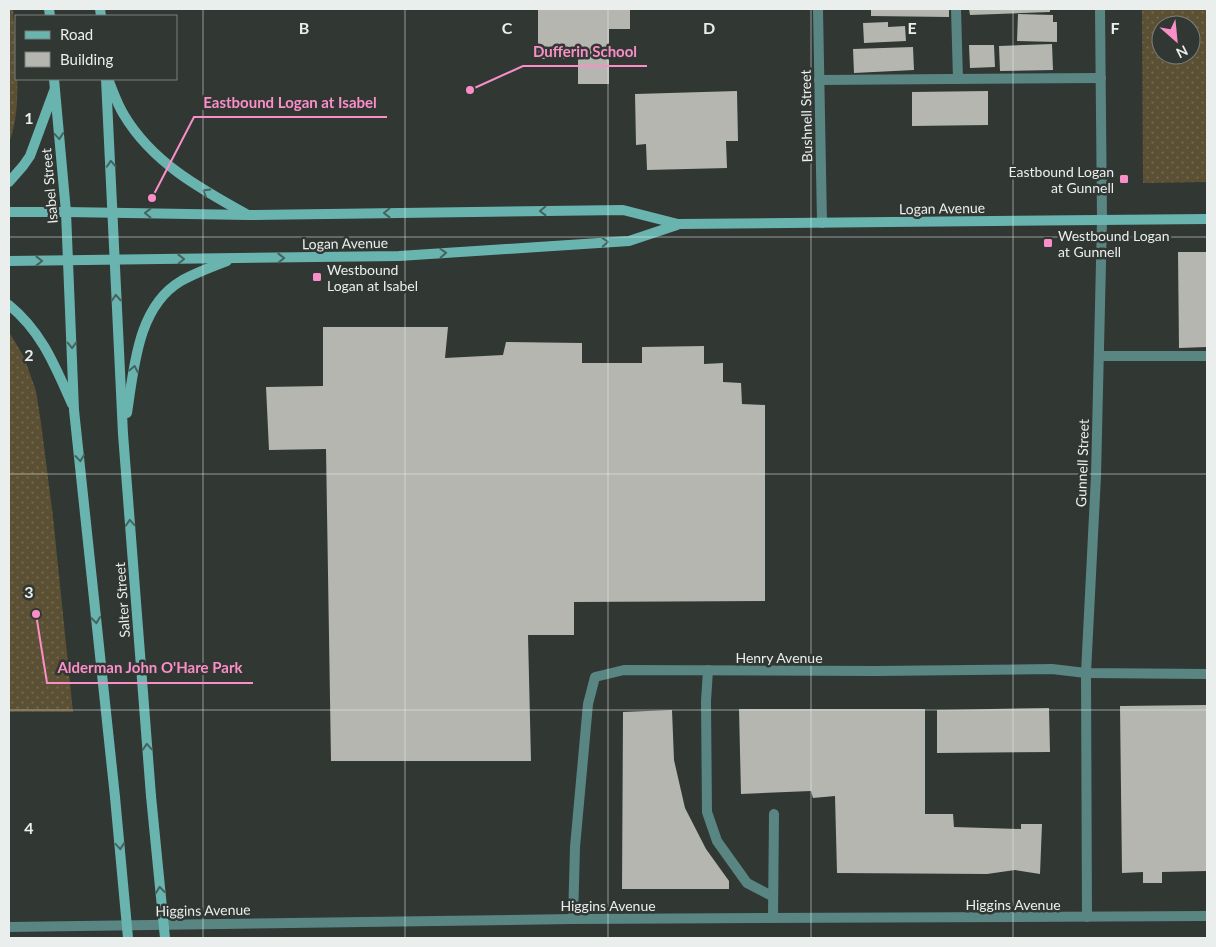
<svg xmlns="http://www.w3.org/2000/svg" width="1216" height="947" font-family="Lato,sans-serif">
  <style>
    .grass { fill: url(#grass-dots); fill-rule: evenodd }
    .building { fill: #b4b6af }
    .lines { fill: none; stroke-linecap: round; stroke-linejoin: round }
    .service { stroke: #598683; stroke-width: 10 }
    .minor { stroke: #598683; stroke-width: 10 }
    .secondary { stroke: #69b4af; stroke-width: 10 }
    .secondary-bridge { stroke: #69b4af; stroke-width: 10 }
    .oneway { stroke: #45635e }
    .grid { fill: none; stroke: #eaeeec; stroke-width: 1; stroke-opacity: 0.55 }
    .poi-dot { fill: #fa8fc8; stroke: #313733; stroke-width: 2 }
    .labels { text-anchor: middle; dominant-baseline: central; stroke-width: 5; stroke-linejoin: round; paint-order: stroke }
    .street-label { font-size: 14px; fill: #eaeeec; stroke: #313733 }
    .poi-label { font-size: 14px; fill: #eaeeec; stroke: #313733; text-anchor: start }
    .grid-label { font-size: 16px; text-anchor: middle; font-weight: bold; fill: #eaeeec; stroke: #313733; stroke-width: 5; stroke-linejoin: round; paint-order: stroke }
    .leader { fill: none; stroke: #fa8fc8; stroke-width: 2 }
    .callout-dot { fill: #fa8fc8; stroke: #313733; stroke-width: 2 }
    .callout-label { font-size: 15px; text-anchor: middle; font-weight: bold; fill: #fa8fc8; stroke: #313733; stroke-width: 5; stroke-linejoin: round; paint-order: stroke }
  </style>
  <defs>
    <pattern id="grass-dots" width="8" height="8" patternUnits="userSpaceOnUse" patternTransform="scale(1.25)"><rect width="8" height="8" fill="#5b5033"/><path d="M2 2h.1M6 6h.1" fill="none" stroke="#736a51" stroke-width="1.8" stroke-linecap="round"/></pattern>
  </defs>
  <rect width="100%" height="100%" fill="#313733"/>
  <g class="grass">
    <path d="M 9,9 L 13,9 C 15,48 24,106 9,143 Z"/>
    <path d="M 1142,9 L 1207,9 L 1207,182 L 1143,183 ZM 1161,25 L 1191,25 L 1191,55 L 1161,55 Z"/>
    <path d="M 9,332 L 24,357 L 36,391 L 41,423 L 53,517 L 73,712 L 9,712 Z"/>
  </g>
  <g class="building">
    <path d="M 538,9 L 630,9 L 630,29 L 609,29 L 609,84 L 578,84 L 578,59 L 538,59 Z"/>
    <path d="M 871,9 L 949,9 L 949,17 L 871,16 Z"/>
    <path d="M 969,9 L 1050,9 L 1050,12 L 970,15 Z"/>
    <path d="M 1018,14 L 1053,15 L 1053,22 L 1057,22 L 1057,42 L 1017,41 Z"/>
    <path d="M 888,22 L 888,27 L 905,26 L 906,41 L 864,43 L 863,23 Z"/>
    <path d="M 1052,44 L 1053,70 L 1000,71 L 999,46 Z"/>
    <path d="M 969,45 L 994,45 L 995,67 L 970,68 Z"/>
    <path d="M 913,47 L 914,70 L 854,73 L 853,49 Z"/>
    <path d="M 737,91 L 738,141 L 726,141 L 727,168 L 647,170 L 646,144 L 636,145 L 635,94 Z"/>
    <path d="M 988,91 L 988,125 L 912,126 L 912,92 Z"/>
    <path d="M 1178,252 L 1207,252 L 1207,347 L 1179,348 Z"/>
    <path d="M 323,327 L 448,327 L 445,358 L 503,355 L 506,342 L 582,343 L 582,363 L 642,363 L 642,347 L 704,346 L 704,364 L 723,363 L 723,382 L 741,383 L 742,404 L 765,405 L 765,601 L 574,602 L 574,635 L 528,635 L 531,761 L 331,761 L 326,449 L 269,450 L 266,387 L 323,386 Z"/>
    <path d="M 1207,705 L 1207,871 L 1162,872 L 1162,883 L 1143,883 L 1143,872 L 1122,873 L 1120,706 Z"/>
    <path d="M 1049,708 L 1050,752 L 937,753 L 937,710 Z"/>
    <path d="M 739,709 L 925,709 L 925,814 L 953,814 L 954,827 L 1021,829 L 1021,824 L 1042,824 L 1040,874 L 1015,870 L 987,874 L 837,873 L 835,796 L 813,798 L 811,791 L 741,794 Z"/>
    <path d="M 672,710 L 674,760 L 685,808 L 706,849 L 729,881 L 729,889 L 622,889 L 623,712 Z"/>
  </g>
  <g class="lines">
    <g class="service">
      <path d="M 956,9 L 958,79"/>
      <path d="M 819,80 L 1101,78"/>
      <path d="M 1099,356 L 1207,356"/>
      <path d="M 708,670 L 706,701 L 707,812 L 717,841 L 747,883 L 772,896"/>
      <path d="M 773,918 L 774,814"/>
    </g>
    <g class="minor">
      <path d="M 818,9 L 822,223"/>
      <path d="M 1087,917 L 1086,673 L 1096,476 L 1102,220 L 1100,9"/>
      <path d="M 573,919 L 575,847 L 588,704 L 595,677 L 624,670 L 876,671 L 1052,669 L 1086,673 L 1207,674"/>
      <path d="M 9,927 L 573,919 L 1207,916"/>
    </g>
    <g class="secondary">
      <path d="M 49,9 L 50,16"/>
      <path d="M 100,9 L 101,16"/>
      <path d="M 54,79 L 66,212 L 74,410 L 115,797"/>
      <path d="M 106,79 L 123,434 L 151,796"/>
      <path d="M 108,79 C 113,91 117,104 124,115 C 152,162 199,188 246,214"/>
      <path d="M 9,182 L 23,166 L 30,156 L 54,91"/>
      <path d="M 9,212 L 66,212 L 249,215 L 623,210 L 678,224 L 1207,219"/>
      <path d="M 9,261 L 399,256 L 629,241 L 677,225"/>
      <path d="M 9,305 C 42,332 55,366 72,404"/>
      <path d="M 127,413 C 134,369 137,307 181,281 C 195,273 211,267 227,261"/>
    </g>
    <g class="secondary-bridge">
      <path d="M 151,796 L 165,938"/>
      <path d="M 115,797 L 128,938"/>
    </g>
  </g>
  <defs><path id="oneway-chevron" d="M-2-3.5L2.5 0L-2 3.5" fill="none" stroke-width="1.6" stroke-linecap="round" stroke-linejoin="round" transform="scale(1.25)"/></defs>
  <g class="oneway">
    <use href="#oneway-chevron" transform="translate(59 136) rotate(85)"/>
    <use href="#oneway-chevron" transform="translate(111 164) rotate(-93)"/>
    <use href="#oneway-chevron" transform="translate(206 192) rotate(-150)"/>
    <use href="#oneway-chevron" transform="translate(543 211) rotate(179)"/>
    <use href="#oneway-chevron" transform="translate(148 213) rotate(-179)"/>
    <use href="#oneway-chevron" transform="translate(387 213) rotate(179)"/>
    <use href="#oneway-chevron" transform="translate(605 242) rotate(-4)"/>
    <use href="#oneway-chevron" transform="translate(443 253) rotate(-3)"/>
    <use href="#oneway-chevron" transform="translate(281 258) rotate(-1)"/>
    <use href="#oneway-chevron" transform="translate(181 259) rotate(-1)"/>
    <use href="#oneway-chevron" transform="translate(39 261)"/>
    <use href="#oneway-chevron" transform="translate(116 298) rotate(-93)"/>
    <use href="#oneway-chevron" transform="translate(72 345) rotate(88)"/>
    <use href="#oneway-chevron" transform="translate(134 369) rotate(-79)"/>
    <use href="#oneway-chevron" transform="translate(80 458) rotate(84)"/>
    <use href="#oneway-chevron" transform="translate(130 523) rotate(-94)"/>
    <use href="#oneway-chevron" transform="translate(96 620) rotate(84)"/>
    <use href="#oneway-chevron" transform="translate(147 747) rotate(-94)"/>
    <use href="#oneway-chevron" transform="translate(120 846) rotate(85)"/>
    <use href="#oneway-chevron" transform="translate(160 890) rotate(-96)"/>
  </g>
  <path class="grid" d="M 203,9 L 203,938M 405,9 L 405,938M 608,9 L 608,938M 811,9 L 811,938M 1013,9 L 1013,938M 9,237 L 1207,237M 9,474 L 1207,474M 9,710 L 1207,710"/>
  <g class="poi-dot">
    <rect x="1119" y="174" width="10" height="10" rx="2.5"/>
    <rect x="1043" y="238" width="10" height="10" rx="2.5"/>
    <rect x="312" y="272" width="10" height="10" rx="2.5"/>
  </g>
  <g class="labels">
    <g class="street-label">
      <text transform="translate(806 116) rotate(-91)">Bushnell Street</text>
      <text transform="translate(49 186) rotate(-95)">Isabel Street</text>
      <text transform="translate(942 208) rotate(-1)">Logan Avenue</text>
      <text transform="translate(345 243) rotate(-1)">Logan Avenue</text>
      <text transform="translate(1082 463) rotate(-88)">Gunnell Street</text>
      <text transform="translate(122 600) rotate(-94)">Salter Street</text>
      <text x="779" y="657">Henry Avenue</text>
      <text x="1013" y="904">Higgins Avenue</text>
      <text x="608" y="905">Higgins Avenue</text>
      <text transform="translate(203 910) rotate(-1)">Higgins Avenue</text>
    </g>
    <g class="poi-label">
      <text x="1114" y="171" text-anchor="end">Eastbound Logan<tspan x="1114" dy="16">at Gunnell</tspan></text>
      <text x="1058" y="235">Westbound Logan<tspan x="1058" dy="16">at Gunnell</tspan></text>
      <text x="327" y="269">Westbound<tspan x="327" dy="16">Logan at Isabel</tspan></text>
    </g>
  </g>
  <g class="grid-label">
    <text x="304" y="34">B</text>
    <text x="507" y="34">C</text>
    <text x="709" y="34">D</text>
    <text x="912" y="34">E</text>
    <text x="1115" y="34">F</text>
    <text x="29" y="124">1</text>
    <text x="29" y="361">2</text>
    <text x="29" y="598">3</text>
    <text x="29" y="834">4</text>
  </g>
  <path class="leader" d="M470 90L523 66H647M152 198L194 117H387M36 614L47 683H253"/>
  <g class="callout-dot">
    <circle cx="470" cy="90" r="5"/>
    <circle cx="152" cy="198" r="5"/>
    <circle cx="36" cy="614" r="5"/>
  </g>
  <g class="callout-label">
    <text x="585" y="57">Dufferin School</text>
    <text x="290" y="108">Eastbound Logan at Isabel</text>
    <text x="150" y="673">Alderman John O'Hare Park</text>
  </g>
  <rect width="1216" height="947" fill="none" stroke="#eaeeec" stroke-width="20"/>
  <rect x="15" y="15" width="162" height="65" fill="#313733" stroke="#7b807d"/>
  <rect x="25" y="31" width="25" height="8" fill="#69b4af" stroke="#7b807d"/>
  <text x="60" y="40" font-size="15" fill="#eaeeec">Road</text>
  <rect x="25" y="52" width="25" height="15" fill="#b4b6af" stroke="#7b807d"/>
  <text x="60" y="65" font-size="15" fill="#eaeeec">Building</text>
  <g transform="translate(1176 40) rotate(153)"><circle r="24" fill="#313733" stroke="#7b807d"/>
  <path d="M0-4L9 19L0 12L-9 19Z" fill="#fa8fc8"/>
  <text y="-8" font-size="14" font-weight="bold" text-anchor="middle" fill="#eaeeec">N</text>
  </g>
</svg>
